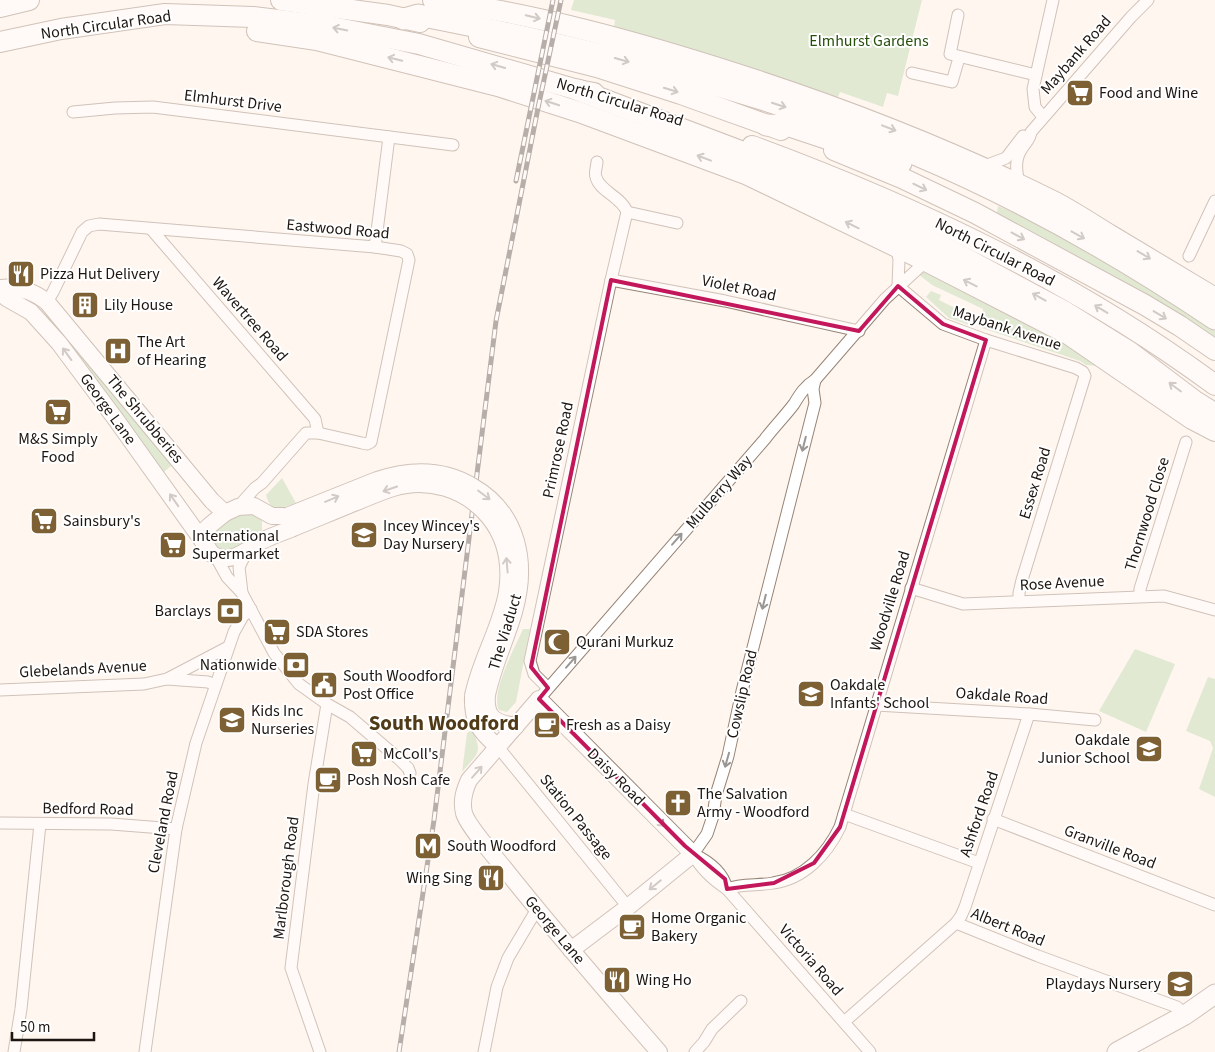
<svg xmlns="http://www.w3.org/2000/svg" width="1215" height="1052" font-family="'Source Sans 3',sans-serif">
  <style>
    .green { fill: #bcdab0 }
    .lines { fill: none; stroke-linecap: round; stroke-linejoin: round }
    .minor-casing { stroke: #978475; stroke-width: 13 }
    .secondary-casing { stroke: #978475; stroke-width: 18 }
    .primary-casing { stroke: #978475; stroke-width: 21 }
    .trunk-casing { stroke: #978475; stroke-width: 22 }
    .motorway-casing { stroke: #978475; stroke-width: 23 }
    .minor { stroke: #fff; stroke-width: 11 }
    .secondary { stroke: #fff; stroke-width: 16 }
    .primary { stroke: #fff; stroke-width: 19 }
    .trunk { stroke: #fff; stroke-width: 20 }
    .motorway { stroke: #fff; stroke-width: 21 }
    .rail-casing { stroke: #5f5752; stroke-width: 5 }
    .rail { stroke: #fff; stroke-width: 3; stroke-dasharray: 9; stroke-linecap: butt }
    .secondary-bridge-casing { stroke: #978475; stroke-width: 18; stroke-linecap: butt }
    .secondary-bridge { stroke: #fff; stroke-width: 16 }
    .oneway { stroke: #999693 }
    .marked { fill: none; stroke: #c2185b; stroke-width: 4; stroke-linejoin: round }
    .labels { text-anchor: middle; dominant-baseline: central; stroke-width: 4; stroke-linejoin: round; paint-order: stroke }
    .street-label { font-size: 16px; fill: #1d1510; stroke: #fff }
    .park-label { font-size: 16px; fill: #264f0b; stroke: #fff }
    .poi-label { font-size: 16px; fill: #1d1510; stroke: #fff; text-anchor: start }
    .district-label { font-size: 21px; font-weight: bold; fill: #513a17; stroke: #fff }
  </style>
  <rect width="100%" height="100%" fill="#fff6f0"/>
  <g class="green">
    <path d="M 574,0 L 922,0 L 898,96 L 887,93 L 883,107 L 840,92 L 838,97 L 758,70 L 614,27 L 615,20 L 571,10 Z"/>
    <path d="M 998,206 C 1075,238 1147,284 1215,331 L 1215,340 L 999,218 L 997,212 Z"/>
    <path d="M 926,271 L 1012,308 L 1098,366 L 1086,365 L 1080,361 L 982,328 L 983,309 L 932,285 L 918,274 Z"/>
    <path d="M 931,291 L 941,295 L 939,300 L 971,316 L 969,325 L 949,318 L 926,297 Z"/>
    <path d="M 47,310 L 172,463 L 171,466 L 164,472 L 161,472 L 43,315 Z"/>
    <path d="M 282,478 L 296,503 C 283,507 271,515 266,495 Z"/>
    <path d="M 243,512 L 256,514 L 262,521 L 262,530 L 258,537 L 236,552 L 223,553 L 212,545 C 211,523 226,521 243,512 Z"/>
    <path d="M 523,629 L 530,629 L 516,702 L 507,712 L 499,710 C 490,693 515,647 523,629 Z"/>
    <path d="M 1135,649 L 1175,664 L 1146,732 L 1099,711 Z"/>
    <path d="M 1208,677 L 1215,679 L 1215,797 L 1199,789 L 1213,748 L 1210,741 L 1186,731 Z"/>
    <path d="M 473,729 C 482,755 479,752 462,772 L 467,733 Z"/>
  </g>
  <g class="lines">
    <g class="minor-casing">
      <g id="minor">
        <path d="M 958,15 L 950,54 L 1036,75"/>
        <path d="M 912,73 L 952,82 L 959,58"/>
        <path d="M 73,112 L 115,108 L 153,107 L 453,145"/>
        <path d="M 1043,117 L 1035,107 L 1033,89 L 1053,0"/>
        <path d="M 982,167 L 1006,158 L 1023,136"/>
        <path d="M 1019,185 C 1017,173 1014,161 1021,150 C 1025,143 1030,140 1031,132 L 1131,17 L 1148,0"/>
        <path d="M 627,212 L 677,223"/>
        <path d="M 151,229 L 315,419 L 318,433"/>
        <path d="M 896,246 L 899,259 L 898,286"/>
        <path d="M 375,247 L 389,137"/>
        <path d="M 1189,256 L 1215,201"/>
        <path d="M 611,280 L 725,301 L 859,331"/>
        <path d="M 898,286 L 943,324 L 986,340 L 1076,368 L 1083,372 L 1085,376 L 1022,580 L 1019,593 L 1019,601"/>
        <path d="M 47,302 L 53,292 L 82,232 L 89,226 L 99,224 L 375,247 L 401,251 L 407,254 L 409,260 L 371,442 L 367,444 L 362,443 L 318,433 L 306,433 L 262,483 L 255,488 L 238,507"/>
        <path d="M 216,557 L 227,577 L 242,593 L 274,653 L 299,684 L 327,704 L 350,717 L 399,759 L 408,768 L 410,773"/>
        <path d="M 911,588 L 963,604 L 1164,596 L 1215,610"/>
        <path d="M 242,593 L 239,567 L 247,551"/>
        <path d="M 1140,595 L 1140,589 L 1186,442"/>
        <path d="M 167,679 L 208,682 L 215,685"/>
        <path d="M 548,688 L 534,674 L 530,661 L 611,280 L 627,212 C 622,197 599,191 596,177 C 594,173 597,166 597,162"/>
        <path d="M 0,690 L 144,684 L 167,679 L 228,647"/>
        <path d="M 539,699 L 765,439 C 774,427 785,416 794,404 C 800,394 805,386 815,380 L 885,299 L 922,265 L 928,262"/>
        <path d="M 876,705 L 1029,714 L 1095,720"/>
        <path d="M 498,747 L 628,907"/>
        <path d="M 844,814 L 979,863"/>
        <path d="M 993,819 L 1215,905"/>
        <path d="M 0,823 L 111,824 L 176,829"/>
        <path d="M 693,854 L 707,834 L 713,816 L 716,795 L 728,756 L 742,691 L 815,403 L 813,389 L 815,380"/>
        <path d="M 693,854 C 701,869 713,880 727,889 L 870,1052"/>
        <path d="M 693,854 C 708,861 723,872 727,889"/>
        <path d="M 727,889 C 742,883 758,886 773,883 C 804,879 827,854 840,827 L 986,340"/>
        <path d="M 956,923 L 961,916 L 965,907 L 1029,714"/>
        <path d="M 844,1022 L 956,923 L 1038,956 L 1177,1007 L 1185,1015"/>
        <path d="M 14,1052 L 21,1009 L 40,824"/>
        <path d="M 145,1052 L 176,829 L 196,743 L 234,632 L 243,616 L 251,609"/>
        <path d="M 320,1052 L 291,968 L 314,784 L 327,704"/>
        <path d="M 484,1052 L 497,987 L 508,958 L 537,909"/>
        <path d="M 695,1052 L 704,1042 L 712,1029 L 741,1001"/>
      </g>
    </g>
    <g class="secondary-casing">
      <g id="secondary">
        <path d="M 0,288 C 18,286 33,291 47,302 L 212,501 L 225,513"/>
        <path d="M 0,293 L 8,299 L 31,312 L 59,343 L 117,421 L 212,554 C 230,566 246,550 262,541 C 271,536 281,533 291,529"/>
        <path d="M 202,540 L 204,531 L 209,526 L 225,513 L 238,507 L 254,506 L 272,516 L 287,516"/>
        <path d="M 487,695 C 485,718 495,723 516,726"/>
        <path d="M 473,696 C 472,721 479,731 498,747"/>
        <path d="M 571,950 L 628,907 L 693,854 L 539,699 L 469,780 C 464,791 461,801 464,813 C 467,825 495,857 504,868 C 554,931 606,991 659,1052"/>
      </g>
    </g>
    <g class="primary-casing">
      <path id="primary" d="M 1117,1052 L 1185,1015 L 1215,994"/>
    </g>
    <g class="trunk-casing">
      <g id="trunk">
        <path d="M 281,0 L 388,15 L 420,22"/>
        <path d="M 433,0 C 537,14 637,42 737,74 C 846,109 953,151 1055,202 C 1074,212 1092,224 1110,235 C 1145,256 1180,277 1215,298"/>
        <path d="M 0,7 L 29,0"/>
        <path d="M 257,31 L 317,40 L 498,86 L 579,112 L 748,175 L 928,262 L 1068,334 L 1192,419 L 1215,431"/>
        <path d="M 479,37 L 597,67 L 681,94 L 781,130"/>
        <path d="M 0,42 L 61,29 L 165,14 L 253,17 L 327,26 L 419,44 L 578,90 L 594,93"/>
        <path d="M 752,146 C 915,206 1074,281 1215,385"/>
        <path d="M 834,150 L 902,178 L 975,213 L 1145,305 L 1180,326 L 1215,350"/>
      </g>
    </g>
    <g class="motorway-casing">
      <g id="motorway">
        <path d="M 404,19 L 418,15 C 587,48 757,89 917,155 C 1021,199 1121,256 1215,319"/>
        <path d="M 578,90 L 763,160 L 962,257 L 1063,311 L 1129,352 L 1194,401 L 1215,414"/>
        <path d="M 766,125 L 790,126 L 901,163"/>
      </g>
    </g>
    <use href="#minor" class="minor"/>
    <use href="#secondary" class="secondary"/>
    <use href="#primary" class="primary"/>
    <use href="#trunk" class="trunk"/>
    <use href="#motorway" class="motorway"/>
    <g class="rail-casing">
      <g id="rail">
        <path d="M 516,181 L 553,0"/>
        <path d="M 399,1052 L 434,820 L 496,321 L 538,108 L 561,0"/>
      </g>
    </g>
    <use href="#rail" class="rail"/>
    <g class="secondary-bridge-casing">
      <g id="secondary-bridge">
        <path d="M 287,516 L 377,480 C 410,469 442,468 472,486 C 519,513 528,563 514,612 C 506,640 493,666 487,695"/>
        <path d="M 291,529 C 312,520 333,512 354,503 C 367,498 380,492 393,488 C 428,477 466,489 489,517 C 506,538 511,565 507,592 C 501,628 480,660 473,696"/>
      </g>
    </g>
    <use href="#secondary-bridge" class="secondary-bridge"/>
  </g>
  <defs><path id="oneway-shaft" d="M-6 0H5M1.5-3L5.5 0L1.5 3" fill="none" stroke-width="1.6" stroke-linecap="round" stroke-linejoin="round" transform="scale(1.25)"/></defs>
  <g class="oneway">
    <use href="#oneway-shaft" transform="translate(533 17) rotate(13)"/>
    <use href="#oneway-shaft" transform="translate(340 29) rotate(-169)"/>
    <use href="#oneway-shaft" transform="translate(395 59) rotate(-166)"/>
    <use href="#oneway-shaft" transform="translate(622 60) rotate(16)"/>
    <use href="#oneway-shaft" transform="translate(498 66) rotate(-164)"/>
    <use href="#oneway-shaft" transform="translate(671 90) rotate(17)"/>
    <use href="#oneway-shaft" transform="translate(552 103) rotate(-162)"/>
    <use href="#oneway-shaft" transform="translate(779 105) rotate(18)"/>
    <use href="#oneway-shaft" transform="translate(889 128) rotate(21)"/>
    <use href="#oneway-shaft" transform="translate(704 158) rotate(-159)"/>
    <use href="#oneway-shaft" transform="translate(920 187) rotate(26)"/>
    <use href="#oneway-shaft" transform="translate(852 225) rotate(-154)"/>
    <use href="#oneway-shaft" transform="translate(1078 235) rotate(29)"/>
    <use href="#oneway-shaft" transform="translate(1018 236) rotate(28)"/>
    <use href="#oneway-shaft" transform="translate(1144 255) rotate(31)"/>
    <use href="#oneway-shaft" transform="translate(970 283) rotate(-153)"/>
    <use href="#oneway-shaft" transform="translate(1039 297) rotate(-151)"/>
    <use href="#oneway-shaft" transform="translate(1101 309) rotate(-149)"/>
    <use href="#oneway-shaft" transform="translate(1160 315) rotate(31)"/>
    <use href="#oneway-shaft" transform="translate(67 354) rotate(-126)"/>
    <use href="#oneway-shaft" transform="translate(1175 387) rotate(-143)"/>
    <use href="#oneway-shaft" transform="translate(804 444) rotate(104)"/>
    <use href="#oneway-shaft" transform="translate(390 489) rotate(161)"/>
    <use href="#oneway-shaft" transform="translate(484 495) rotate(37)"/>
    <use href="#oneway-shaft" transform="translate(332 499) rotate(-23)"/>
    <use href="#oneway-shaft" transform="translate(174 500) rotate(-125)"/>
    <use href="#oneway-shaft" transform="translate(677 539) rotate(-49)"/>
    <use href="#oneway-shaft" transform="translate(507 565) rotate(-95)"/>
    <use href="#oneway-shaft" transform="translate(764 602) rotate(104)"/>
    <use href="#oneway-shaft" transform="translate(571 662) rotate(-49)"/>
    <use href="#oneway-shaft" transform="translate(727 760) rotate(106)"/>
    <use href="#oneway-shaft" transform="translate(477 772) rotate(-49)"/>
    <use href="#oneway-shaft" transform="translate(659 821) rotate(45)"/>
    <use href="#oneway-shaft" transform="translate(655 885) rotate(141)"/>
  </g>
  <path d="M0 0H1215V1052H0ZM 611,280 L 859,331 L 898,286 L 943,324 L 986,340 L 840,827 L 814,863 L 774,883 L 727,889 L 725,879 L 685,846 L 539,699 L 548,688 L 531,667 Z" fill="#fff6f0" fill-opacity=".55" fill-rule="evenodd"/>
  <path class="marked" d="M 611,280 L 859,331 L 898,286 L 943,324 L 986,340 L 840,827 L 814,863 L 774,883 L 727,889 L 725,879 L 685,846 L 539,699 L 548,688 L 531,667 Z"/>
  <defs>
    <g id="supermarket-square" transform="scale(1.4375)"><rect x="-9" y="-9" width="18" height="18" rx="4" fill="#7d6033" stroke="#fff"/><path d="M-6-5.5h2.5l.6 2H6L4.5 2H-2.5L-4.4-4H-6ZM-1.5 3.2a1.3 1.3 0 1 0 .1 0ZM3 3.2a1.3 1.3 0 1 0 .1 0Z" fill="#fff"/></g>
    <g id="restaurant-square" transform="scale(1.4375)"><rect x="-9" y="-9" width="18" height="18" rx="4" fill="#7d6033" stroke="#fff"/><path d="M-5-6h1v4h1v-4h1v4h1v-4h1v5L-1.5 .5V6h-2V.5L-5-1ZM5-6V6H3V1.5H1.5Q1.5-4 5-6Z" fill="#fff"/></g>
    <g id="building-square" transform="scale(1.4375)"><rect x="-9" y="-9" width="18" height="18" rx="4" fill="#7d6033" stroke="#fff"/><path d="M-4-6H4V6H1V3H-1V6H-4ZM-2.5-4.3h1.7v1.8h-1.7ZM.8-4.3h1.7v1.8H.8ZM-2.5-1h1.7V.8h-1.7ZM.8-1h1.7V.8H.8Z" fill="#fff"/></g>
    <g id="hospital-square" transform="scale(1.4375)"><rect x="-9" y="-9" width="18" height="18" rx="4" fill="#7d6033" stroke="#fff"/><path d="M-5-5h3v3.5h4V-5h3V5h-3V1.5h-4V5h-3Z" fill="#fff"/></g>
    <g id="school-square" transform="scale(1.4375)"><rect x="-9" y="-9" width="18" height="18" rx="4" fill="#7d6033" stroke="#fff"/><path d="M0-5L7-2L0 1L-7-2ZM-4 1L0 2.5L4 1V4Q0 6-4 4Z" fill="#fff"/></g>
    <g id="bank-square" transform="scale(1.4375)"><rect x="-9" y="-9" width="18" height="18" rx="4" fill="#7d6033" stroke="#fff"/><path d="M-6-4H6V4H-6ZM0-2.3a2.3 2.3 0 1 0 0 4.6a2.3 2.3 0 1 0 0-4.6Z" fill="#fff"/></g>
    <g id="mosque-square" transform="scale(1.4375)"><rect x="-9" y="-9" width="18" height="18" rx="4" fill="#7d6033" stroke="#fff"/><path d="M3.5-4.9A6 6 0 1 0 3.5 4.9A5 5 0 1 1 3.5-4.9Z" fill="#fff"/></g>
    <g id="civic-square" transform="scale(1.4375)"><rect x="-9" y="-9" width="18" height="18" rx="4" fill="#7d6033" stroke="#fff"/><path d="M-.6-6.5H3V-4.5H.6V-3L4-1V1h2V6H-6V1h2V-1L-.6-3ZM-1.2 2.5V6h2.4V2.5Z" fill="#fff"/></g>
    <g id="cafe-square" transform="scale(1.4375)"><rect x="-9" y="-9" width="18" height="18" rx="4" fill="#7d6033" stroke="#fff"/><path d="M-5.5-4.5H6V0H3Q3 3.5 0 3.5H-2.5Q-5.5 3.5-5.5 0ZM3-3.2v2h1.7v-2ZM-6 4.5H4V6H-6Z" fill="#fff"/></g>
    <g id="church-square" transform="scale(1.4375)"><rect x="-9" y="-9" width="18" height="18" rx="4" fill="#7d6033" stroke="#fff"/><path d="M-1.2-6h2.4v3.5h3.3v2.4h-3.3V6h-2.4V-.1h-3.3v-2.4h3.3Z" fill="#fff"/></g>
    <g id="metro-square" transform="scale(1.4375)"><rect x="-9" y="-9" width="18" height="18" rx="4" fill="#7d6033" stroke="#fff"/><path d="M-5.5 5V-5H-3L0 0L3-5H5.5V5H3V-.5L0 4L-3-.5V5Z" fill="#fff"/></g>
  </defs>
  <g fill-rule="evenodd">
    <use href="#supermarket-square" x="1080" y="93"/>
    <use href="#restaurant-square" x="21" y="274"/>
    <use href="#building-square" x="85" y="305"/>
    <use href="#hospital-square" x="118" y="351"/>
    <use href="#supermarket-square" x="58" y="412"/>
    <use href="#supermarket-square" x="44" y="521"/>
    <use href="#school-square" x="364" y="535"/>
    <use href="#supermarket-square" x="173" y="545"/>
    <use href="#bank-square" x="230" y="611"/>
    <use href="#supermarket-square" x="277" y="632"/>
    <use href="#mosque-square" x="557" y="642"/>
    <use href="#bank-square" x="296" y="665"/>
    <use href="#civic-square" x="324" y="685"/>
    <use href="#school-square" x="811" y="694"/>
    <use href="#school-square" x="232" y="720"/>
    <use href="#cafe-square" x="547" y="725"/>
    <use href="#school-square" x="1149" y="749"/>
    <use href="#supermarket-square" x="364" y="754"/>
    <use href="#cafe-square" x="328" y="780"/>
    <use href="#church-square" x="678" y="803"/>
    <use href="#metro-square" x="428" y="846"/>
    <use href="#restaurant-square" x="491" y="878"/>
    <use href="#cafe-square" x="632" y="927"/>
    <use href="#restaurant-square" x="617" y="980"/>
    <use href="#school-square" x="1180" y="984"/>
  </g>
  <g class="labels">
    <g class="street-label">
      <text transform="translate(106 25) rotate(-8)">North Circular Road</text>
      <text transform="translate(1076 55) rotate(-49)">Maybank Road</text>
      <text transform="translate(233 101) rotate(7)">Elmhurst Drive</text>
      <text transform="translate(620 102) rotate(17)">North Circular Road</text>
      <text transform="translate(338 229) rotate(5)">Eastwood Road</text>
      <text transform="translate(995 252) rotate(27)">North Circular Road</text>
      <text transform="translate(739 288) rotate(12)">Violet Road</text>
      <text transform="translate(250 319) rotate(49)">Wavertree Road</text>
      <text transform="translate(1007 328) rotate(18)">Maybank Avenue</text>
      <text transform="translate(108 409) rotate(54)">George Lane</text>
      <text transform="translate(145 419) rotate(50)">The Shrubberies</text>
      <text transform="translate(558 450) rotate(-78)">Primrose Road</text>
      <text transform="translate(1035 483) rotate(-73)">Essex Road</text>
      <text transform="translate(719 492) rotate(-49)">Mulberry Way</text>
      <text transform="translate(1147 514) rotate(-73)">Thornwood Close</text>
      <text transform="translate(1062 583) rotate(-3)">Rose Avenue</text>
      <text transform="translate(890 601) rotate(-73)">Woodville Road</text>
      <text transform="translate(505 632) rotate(-73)">The Viaduct</text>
      <text transform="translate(83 669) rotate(-3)">Glebelands Avenue</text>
      <text transform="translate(742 694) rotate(-77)">Cowslip Road</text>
      <text transform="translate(1002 696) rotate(4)">Oakdale Road</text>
      <text transform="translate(616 777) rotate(45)">Daisy Road</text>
      <text transform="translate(88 809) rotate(1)">Bedford Road</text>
      <text transform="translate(979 814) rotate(-71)">Ashford Road</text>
      <text transform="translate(576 817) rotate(51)">Station Passage</text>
      <text transform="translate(163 822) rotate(-79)">Cleveland Road</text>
      <text transform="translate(1110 847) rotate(21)">Granville Road</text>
      <text transform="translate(286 878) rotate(-83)">Marlborough Road</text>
      <text transform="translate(1008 927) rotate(22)">Albert Road</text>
      <text transform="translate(555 930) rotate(50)">George Lane</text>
      <text transform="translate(811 960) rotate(49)">Victoria Road</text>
    </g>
    <g class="park-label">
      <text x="869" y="41">Elmhurst Gardens</text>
    </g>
    <g class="poi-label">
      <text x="1099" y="93">Food and Wine</text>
      <text x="40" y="274">Pizza Hut Delivery</text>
      <text x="104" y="305">Lily House</text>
      <text x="137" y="342">The Art<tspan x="137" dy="18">of Hearing</tspan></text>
      <text x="58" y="439" text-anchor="middle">M&amp;S Simply<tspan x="58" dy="18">Food</tspan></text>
      <text x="63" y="521">Sainsbury's</text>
      <text x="383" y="526">Incey Wincey's<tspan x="383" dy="18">Day Nursery</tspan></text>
      <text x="192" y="536">International<tspan x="192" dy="18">Supermarket</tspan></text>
      <text x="211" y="611" text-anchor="end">Barclays</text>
      <text x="296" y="632">SDA Stores</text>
      <text x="576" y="642">Qurani Murkuz</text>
      <text x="277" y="665" text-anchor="end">Nationwide</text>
      <text x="343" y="676">South Woodford<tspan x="343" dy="18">Post Office</tspan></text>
      <text x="830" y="685">Oakdale<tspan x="830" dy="18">Infants' School</tspan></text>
      <text x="251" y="711">Kids Inc<tspan x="251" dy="18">Nurseries</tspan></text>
      <text x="566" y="725">Fresh as a Daisy</text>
      <text x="1130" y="740" text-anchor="end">Oakdale<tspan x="1130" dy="18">Junior School</tspan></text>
      <text x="383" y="754">McColl's</text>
      <text x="347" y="780">Posh Nosh Cafe</text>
      <text x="697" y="794">The Salvation<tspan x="697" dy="18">Army - Woodford</tspan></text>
      <text x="447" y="846">South Woodford</text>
      <text x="472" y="878" text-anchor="end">Wing Sing</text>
      <text x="651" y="918">Home Organic<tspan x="651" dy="18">Bakery</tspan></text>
      <text x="636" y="980">Wing Ho</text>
      <text x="1161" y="984" text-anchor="end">Playdays Nursery</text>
    </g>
    <g class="district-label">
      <text x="444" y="723">South Woodford</text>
    </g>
  </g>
  <path d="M12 1032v8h82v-8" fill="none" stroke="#1d1510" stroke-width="2.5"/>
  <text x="20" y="1032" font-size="15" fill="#1d1510" stroke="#ffffff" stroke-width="4" paint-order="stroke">50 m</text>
</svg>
